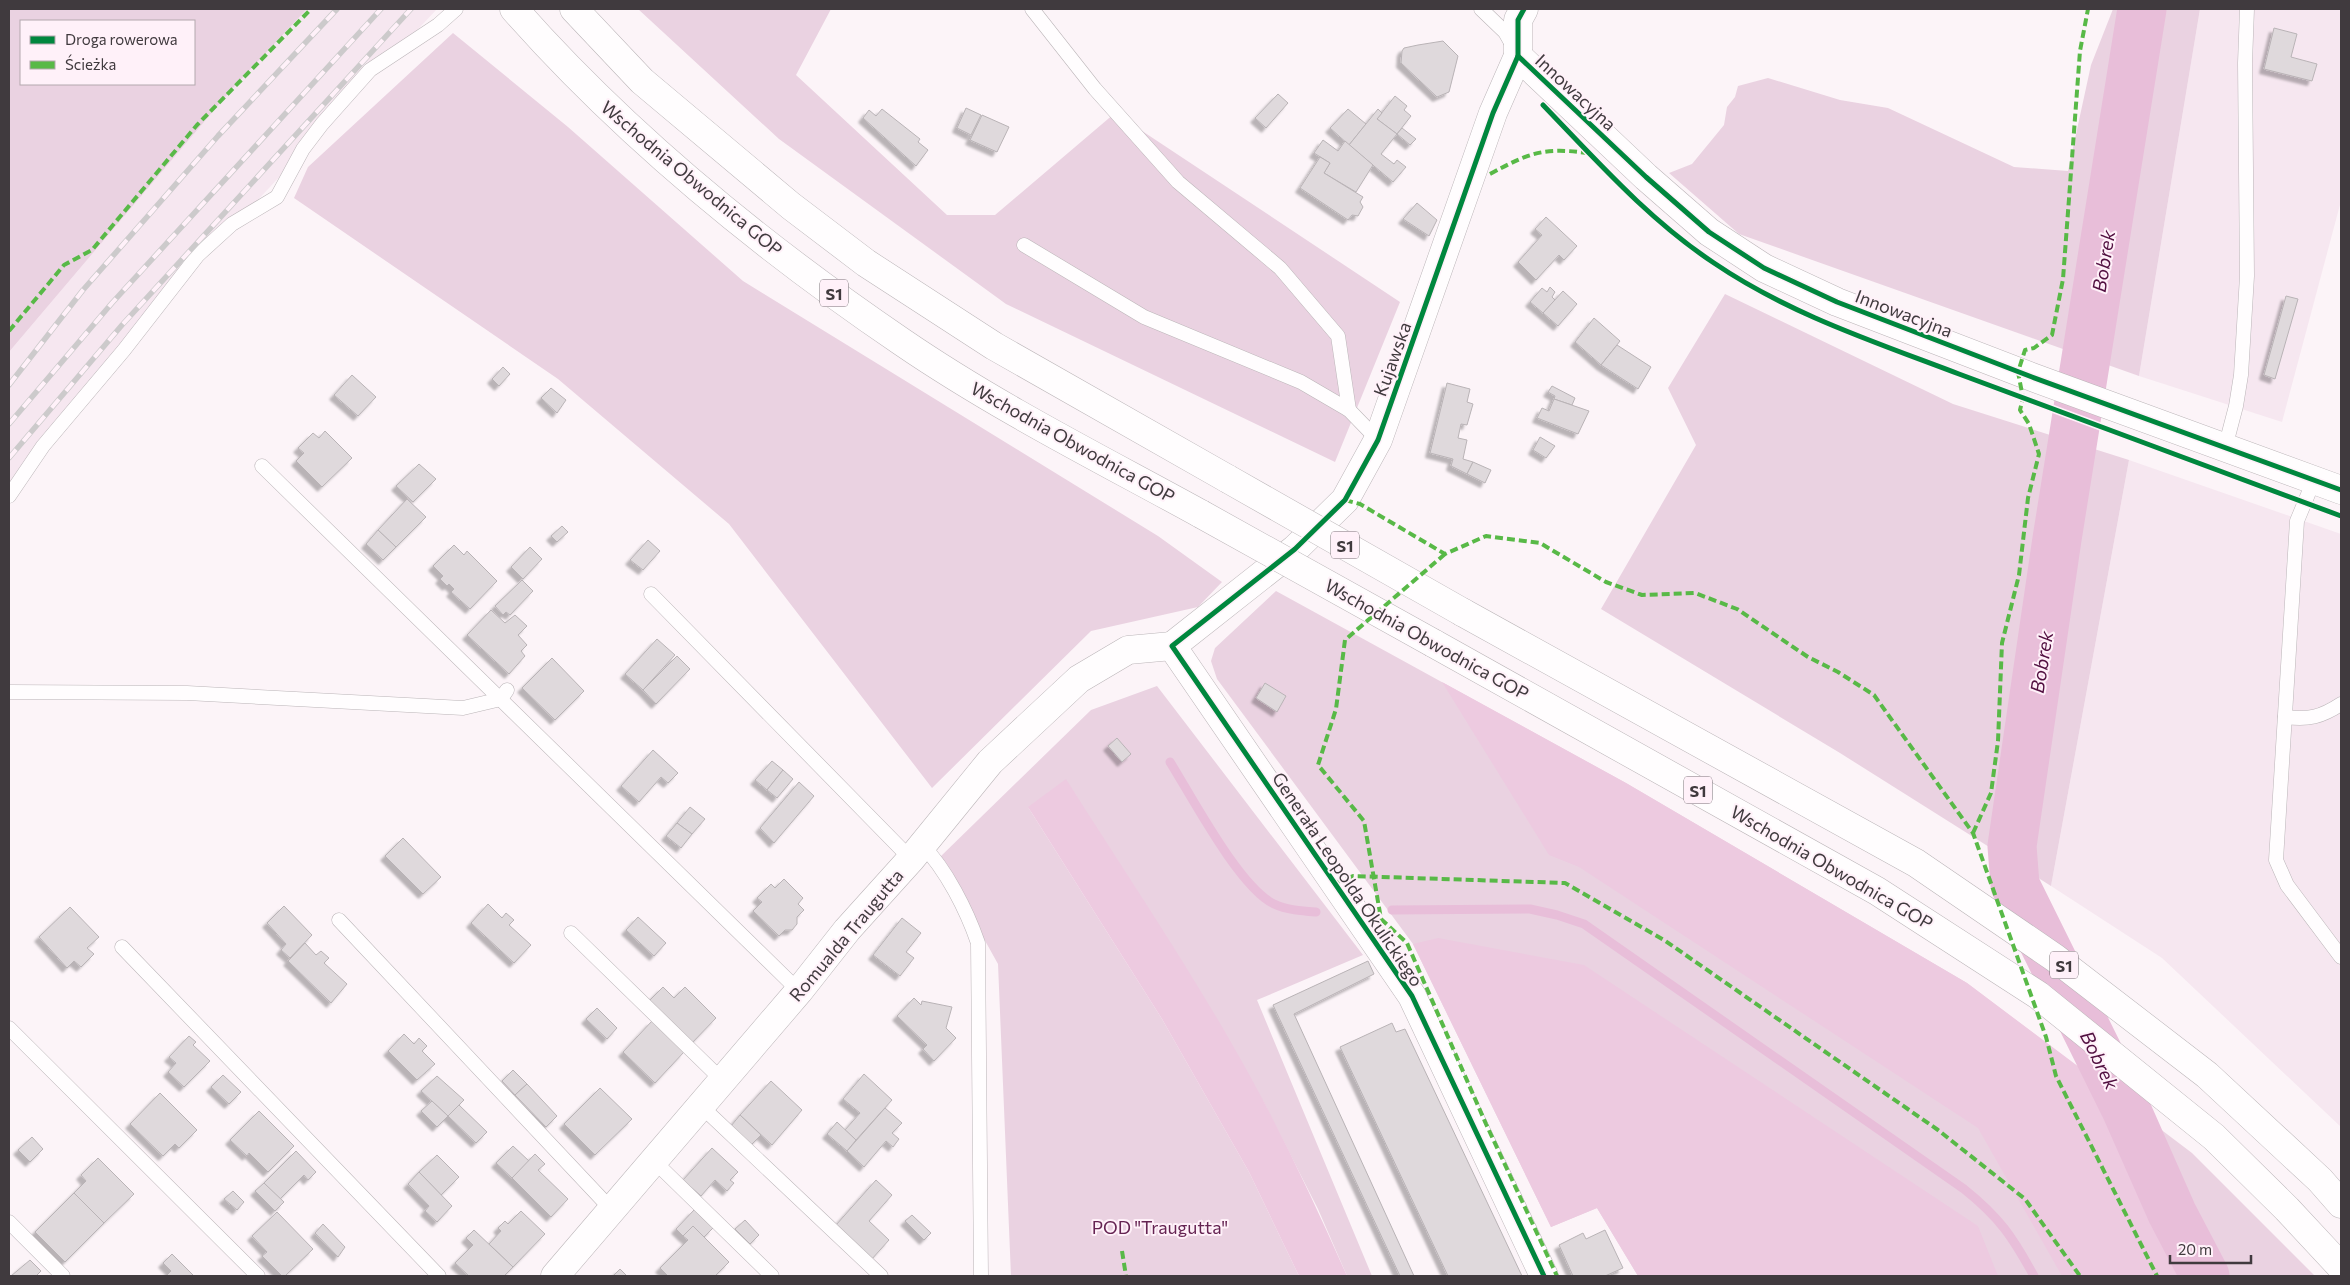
<svg xmlns="http://www.w3.org/2000/svg" width="2350" height="1285" font-family="Commissioner,sans-serif">
  <style>
    .built { fill: #f6e7f0 }
    .green { fill: #ead2e1; fill-rule: evenodd }
    .forest { fill: #edcae0 }
    .lines { fill: none; stroke-linecap: round; stroke-linejoin: round }
    .stream { stroke: #e8bed9; stroke-width: 9 }
    .river { stroke: #e8bed9; stroke-width: 49 }
    .building { fill: #dfd9dc; stroke: #b9b3b6; filter: url(#shadow) }
    .lane-casing { stroke: #bbb5b8; stroke-width: 15 }
    .street-casing { stroke: #bbb5b8; stroke-width: 29 }
    .highway-casing { stroke: #bbb5b8; stroke-width: 29 }
    .lane { stroke: #fffdfe; stroke-width: 14 }
    .street { stroke: #fffdfe; stroke-width: 28 }
    .highway { stroke: #fffdfe; stroke-width: 28 }
    .rail-casing { stroke: #cccacb; stroke-width: 5.5 }
    .rail { stroke: #fff1f9; stroke-width: 4; stroke-dasharray: 11; stroke-linecap: butt }
    .highway-bridge-casing { stroke: #bbb5b8; stroke-width: 29; stroke-linecap: butt }
    .highway-bridge { stroke: #fffdfe; stroke-width: 28 }
    .quiet { stroke: #58b947; stroke-width: 4; stroke-dasharray: 8 4; stroke-linecap: butt }
    .cycleway-casing { stroke: #fff1f9; stroke-width: 8 }
    .cycleway { stroke: #00873e; stroke-width: 5 }
    .labels { text-anchor: middle; dominant-baseline: central; stroke-width: 4; stroke-linejoin: round; paint-order: stroke }
    .shield { fill: #fff1f9; stroke: #797176; stroke-width: 1 }
    .shield-label { font-size: 16px; font-weight: bold; fill: #403a3e }
    .street-label { font-size: 18px; fill: #403a3e; stroke: #fff1f9 }
    .park-label { font-size: 18px; fill: #652352; stroke: #fff1f9 }
    .water-label { font-size: 19px; font-style: italic; fill: #521041; stroke: #fff1f9 }
  </style>
  <defs>
    <filter id="shadow"><feDropShadow dx="-4.5" dy="4.5" stdDeviation="1" flood-color="#0004"/></filter>
  </defs>
  <rect width="100%" height="100%" fill="#fcf4f8"/>
  <g class="built">
    <path d="M 307,9 L 437,9 L 193,269 L 9,489 L 9,352 L 232,89 Z"/>
    <path d="M 2200,9 L 2341,9 L 2341,201 L 2282,422 L 2139,376 Z"/>
    <path d="M 2129,460 L 2341,534 L 2341,1127 L 2162,958 L 2051,886 Z"/>
  </g>
  <g class="green">
    <path d="M 9,9 L 307,9 L 232,89 L 9,352 ZM 21,21 L 194,21 L 194,84 L 21,84 Z"/>
    <path d="M 638,9 L 831,9 L 796,75 L 947,215 L 995,215 L 1115,113 L 1400,302 L 1335,462 L 1006,304 L 779,139 Z"/>
    <path d="M 2113,9 L 2200,9 L 2139,376 L 1739,234 L 1669,173 L 1692,164 L 1724,125 L 1727,107 L 1735,97 L 1738,86 L 1768,78 L 1840,100 L 1888,108 L 2014,167 L 2068,171 L 2091,65 Z"/>
    <path d="M 453,33 L 568,127 L 743,281 L 1158,536 L 1222,582 L 1198,607 L 1091,631 L 932,788 L 729,524 L 558,379 L 294,198 L 308,167 Z"/>
    <path d="M 1725,294 L 1953,404 L 2129,460 L 2051,886 L 1840,753 L 1601,609 L 1696,445 L 1668,388 Z"/>
    <path d="M 1276,591 L 1626,783 L 1967,983 L 2192,1153 L 2315,1276 L 1638,1276 L 1597,1208 L 1551,1227 L 1413,944 L 1217,679 L 1211,661 L 1215,648 Z"/>
    <path d="M 1157,686 L 1363,955 L 1257,1000 L 1372,1276 L 1347,1276 L 1318,1209 L 1263,1101 L 1028,807 L 1162,1019 L 1249,1172 L 1299,1276 L 1011,1276 L 998,964 L 939,858 L 1091,710 Z"/>
  </g>
  <g class="forest">
    <path d="M 1442,682 L 1626,783 L 1967,983 L 2083,1070 L 2185,1276 L 2062,1276 L 1978,1128 L 1579,867 L 1549,855 Z"/>
    <path d="M 1066,779 C 1133,885 1205,990 1264,1102 C 1294,1159 1321,1217 1347,1276 L 1299,1276 L 1249,1172 L 1162,1019 L 1028,807 Z"/>
    <path d="M 1438,938 L 1584,965 L 1978,1226 L 1998,1276 L 1638,1276 L 1597,1208 L 1551,1227 L 1413,944 Z"/>
  </g>
  <g class="lines">
    <g class="stream">
      <path d="M 1170,762 C 1192,797 1239,887 1274,904 C 1287,910 1302,911 1316,912"/>
      <path d="M 1392,910 L 1530,909 L 1557,915 L 1584,924 L 1964,1189 C 2000,1218 2012,1236 2034,1276"/>
    </g>
    <path class="river" d="M 2142,9 L 2057,539 L 2012,846 L 2015,885 L 2126,1109 L 2172,1213 L 2205,1276"/>
  </g>
  <g class="building">
    <path d="M 2274,28 L 2297,34 L 2291,57 L 2317,64 L 2312,81 L 2264,69 Z"/>
    <path d="M 1443,41 L 1458,56 L 1449,92 L 1437,97 L 1401,63 L 1402,51 L 1404,48 L 1418,45 Z"/>
    <path d="M 1278,94 L 1288,103 L 1266,128 L 1255,118 Z"/>
    <path d="M 1395,96 L 1407,106 L 1404,110 L 1411,116 L 1397,134 L 1377,119 Z"/>
    <path d="M 966,108 L 981,115 L 971,135 L 957,128 Z"/>
    <path d="M 882,109 L 920,139 L 918,142 L 928,150 L 916,166 L 863,118 L 869,110 L 876,116 Z"/>
    <path d="M 1348,109 L 1366,124 L 1349,145 L 1330,128 Z"/>
    <path d="M 1378,109 L 1382,113 L 1377,119 L 1397,134 L 1381,154 L 1394,164 L 1397,160 L 1406,167 L 1393,182 L 1349,145 Z"/>
    <path d="M 982,115 L 1009,127 L 997,152 L 970,140 Z"/>
    <path d="M 1402,128 L 1416,139 L 1410,145 L 1397,134 Z"/>
    <path d="M 1323,140 L 1338,151 L 1345,141 L 1373,165 L 1356,192 L 1324,173 L 1330,163 L 1314,153 Z"/>
    <path d="M 1320,157 L 1330,163 L 1324,173 L 1363,197 L 1360,202 L 1363,207 L 1358,216 L 1352,215 L 1348,220 L 1300,188 Z"/>
    <path d="M 1417,203 L 1437,220 L 1429,236 L 1403,219 Z"/>
    <path d="M 1546,217 L 1577,246 L 1564,260 L 1559,255 L 1536,280 L 1518,262 L 1542,235 L 1535,229 Z"/>
    <path d="M 1550,287 L 1555,292 L 1552,297 L 1555,300 L 1543,313 L 1530,302 L 1542,288 L 1547,292 Z"/>
    <path d="M 1563,291 L 1577,304 L 1558,326 L 1543,313 Z"/>
    <path d="M 2286,296 L 2298,299 L 2275,379 L 2264,375 Z"/>
    <path d="M 1594,318 L 1620,341 L 1601,365 L 1575,342 Z"/>
    <path d="M 1617,345 L 1651,367 L 1638,389 L 1601,365 Z"/>
    <path d="M 503,367 L 510,374 L 499,386 L 492,379 Z"/>
    <path d="M 352,375 L 376,397 L 358,416 L 334,395 Z"/>
    <path d="M 1447,383 L 1470,389 L 1467,402 L 1473,404 L 1467,425 L 1461,424 L 1458,438 L 1467,440 L 1463,459 L 1473,462 L 1467,474 L 1451,466 L 1453,459 L 1430,453 Z"/>
    <path d="M 1552,386 L 1575,398 L 1572,405 L 1554,399 L 1555,396 L 1548,392 Z"/>
    <path d="M 551,388 L 566,400 L 557,413 L 541,398 Z"/>
    <path d="M 1554,399 L 1589,411 L 1578,434 L 1537,418 L 1542,408 L 1549,411 Z"/>
    <path d="M 325,431 L 352,458 L 322,487 L 296,461 L 304,453 L 298,448 L 313,433 L 319,438 Z"/>
    <path d="M 1540,437 L 1555,446 L 1546,458 L 1533,450 Z"/>
    <path d="M 1473,462 L 1491,470 L 1485,483 L 1467,474 Z"/>
    <path d="M 419,464 L 436,479 L 413,502 L 396,486 Z"/>
    <path d="M 407,499 L 426,517 L 396,547 L 378,530 Z"/>
    <path d="M 562,526 L 568,532 L 557,542 L 551,536 Z"/>
    <path d="M 378,530 L 396,547 L 383,560 L 366,544 Z"/>
    <path d="M 648,540 L 660,551 L 643,570 L 630,560 Z"/>
    <path d="M 454,545 L 464,555 L 467,551 L 497,581 L 470,609 L 451,592 L 454,589 L 449,584 L 447,586 L 440,579 L 443,576 L 433,566 Z"/>
    <path d="M 530,547 L 542,559 L 523,579 L 511,567 Z"/>
    <path d="M 522,580 L 533,591 L 510,615 L 506,612 L 503,615 L 495,606 Z"/>
    <path d="M 491,610 L 505,623 L 515,615 L 527,626 L 518,635 L 527,645 L 521,651 L 525,656 L 509,674 L 467,635 Z"/>
    <path d="M 657,639 L 675,655 L 643,690 L 625,674 Z"/>
    <path d="M 677,656 L 690,669 L 656,704 L 643,690 Z"/>
    <path d="M 552,658 L 584,691 L 555,720 L 522,688 Z"/>
    <path d="M 1265,683 L 1286,696 L 1277,712 L 1256,698 Z"/>
    <path d="M 1117,738 L 1131,754 L 1122,762 L 1108,746 Z"/>
    <path d="M 653,750 L 678,773 L 668,783 L 661,777 L 639,802 L 621,786 Z"/>
    <path d="M 772,761 L 783,770 L 767,790 L 755,780 Z"/>
    <path d="M 783,770 L 793,779 L 777,798 L 767,790 Z"/>
    <path d="M 799,782 L 814,796 L 774,843 L 760,828 Z"/>
    <path d="M 690,807 L 705,819 L 692,834 L 677,823 Z"/>
    <path d="M 677,823 L 692,834 L 681,848 L 666,836 Z"/>
    <path d="M 403,838 L 441,877 L 423,894 L 385,856 Z"/>
    <path d="M 784,879 L 803,898 L 798,904 L 804,910 L 797,917 L 797,924 L 792,930 L 785,930 L 779,936 L 753,911 L 762,902 L 757,898 L 771,884 L 775,888 Z"/>
    <path d="M 488,904 L 502,918 L 506,913 L 514,920 L 509,925 L 531,945 L 514,963 L 471,923 Z"/>
    <path d="M 284,906 L 312,935 L 290,958 L 281,950 L 286,944 L 267,923 Z"/>
    <path d="M 70,907 L 99,937 L 87,948 L 94,954 L 81,967 L 74,961 L 67,968 L 39,937 Z"/>
    <path d="M 638,917 L 666,943 L 654,956 L 626,930 Z"/>
    <path d="M 902,918 L 921,933 L 906,952 L 914,958 L 900,976 L 873,955 Z"/>
    <path d="M 305,943 L 316,955 L 321,951 L 329,958 L 324,963 L 347,984 L 331,1003 L 288,961 Z"/>
    <path d="M 1368,961 L 1374,974 L 1294,1014 L 1414,1276 L 1400,1276 L 1273,1005 Z"/>
    <path d="M 663,987 L 674,998 L 685,987 L 716,1018 L 691,1044 L 649,1001 Z"/>
    <path d="M 914,998 L 921,1005 L 922,1001 L 952,1007 L 946,1028 L 956,1038 L 934,1061 L 923,1049 L 927,1045 L 897,1016 Z"/>
    <path d="M 597,1008 L 617,1028 L 607,1039 L 586,1019 Z"/>
    <path d="M 652,1021 L 684,1052 L 655,1083 L 623,1052 Z"/>
    <path d="M 1392,1023 L 1396,1032 L 1405,1029 L 1522,1276 L 1448,1276 L 1340,1047 Z"/>
    <path d="M 404,1034 L 414,1044 L 419,1038 L 427,1046 L 422,1051 L 435,1064 L 417,1080 L 388,1051 Z"/>
    <path d="M 189,1036 L 196,1042 L 193,1045 L 210,1061 L 184,1087 L 168,1072 L 176,1063 L 169,1057 Z"/>
    <path d="M 513,1070 L 527,1084 L 515,1095 L 502,1081 Z"/>
    <path d="M 864,1074 L 892,1100 L 856,1140 L 845,1130 L 860,1113 L 843,1099 Z"/>
    <path d="M 223,1075 L 241,1092 L 229,1104 L 211,1087 Z"/>
    <path d="M 437,1076 L 464,1100 L 448,1116 L 421,1091 Z"/>
    <path d="M 771,1081 L 802,1110 L 772,1145 L 740,1115 Z"/>
    <path d="M 527,1084 L 557,1116 L 546,1127 L 515,1095 Z"/>
    <path d="M 600,1088 L 632,1119 L 595,1155 L 564,1124 Z"/>
    <path d="M 160,1093 L 197,1130 L 179,1148 L 175,1144 L 163,1156 L 130,1124 Z"/>
    <path d="M 432,1101 L 448,1116 L 437,1127 L 421,1111 Z"/>
    <path d="M 459,1105 L 487,1132 L 476,1143 L 448,1116 Z"/>
    <path d="M 885,1108 L 902,1123 L 892,1133 L 899,1139 L 893,1147 L 886,1141 L 864,1167 L 847,1151 Z"/>
    <path d="M 259,1111 L 294,1146 L 268,1172 L 249,1153 L 247,1156 L 230,1140 Z"/>
    <path d="M 740,1115 L 761,1135 L 751,1145 L 731,1126 Z"/>
    <path d="M 837,1122 L 856,1140 L 847,1151 L 827,1134 Z"/>
    <path d="M 32,1137 L 43,1149 L 30,1162 L 18,1150 Z"/>
    <path d="M 513,1146 L 529,1161 L 512,1178 L 496,1163 Z"/>
    <path d="M 712,1148 L 738,1172 L 730,1180 L 734,1183 L 727,1191 L 715,1180 L 701,1196 L 683,1180 Z"/>
    <path d="M 296,1151 L 316,1172 L 308,1180 L 304,1175 L 280,1199 L 264,1183 Z"/>
    <path d="M 535,1154 L 545,1164 L 538,1170 L 568,1199 L 551,1217 L 512,1178 Z"/>
    <path d="M 437,1155 L 459,1177 L 441,1195 L 419,1172 Z"/>
    <path d="M 98,1158 L 134,1194 L 104,1223 L 74,1193 L 86,1181 L 81,1175 Z"/>
    <path d="M 419,1172 L 452,1206 L 437,1222 L 425,1211 L 429,1206 L 408,1184 Z"/>
    <path d="M 876,1180 L 892,1195 L 869,1221 L 889,1240 L 871,1260 L 836,1225 Z"/>
    <path d="M 264,1183 L 284,1202 L 275,1211 L 255,1191 Z"/>
    <path d="M 233,1191 L 244,1202 L 237,1210 L 224,1199 Z"/>
    <path d="M 74,1193 L 104,1223 L 65,1262 L 35,1232 Z"/>
    <path d="M 694,1210 L 713,1228 L 704,1237 L 693,1226 L 683,1236 L 676,1229 Z"/>
    <path d="M 521,1211 L 545,1234 L 513,1267 L 489,1244 L 501,1231 L 498,1228 L 505,1221 L 508,1224 Z"/>
    <path d="M 277,1212 L 313,1249 L 285,1276 L 282,1276 L 262,1256 L 267,1252 L 252,1236 Z"/>
    <path d="M 912,1215 L 931,1233 L 924,1240 L 905,1221 Z"/>
    <path d="M 745,1220 L 759,1235 L 750,1244 L 735,1229 Z"/>
    <path d="M 323,1224 L 345,1247 L 338,1257 L 315,1233 Z"/>
    <path d="M 693,1226 L 729,1262 L 715,1276 L 668,1276 L 660,1268 L 688,1240 L 683,1236 Z"/>
    <path d="M 474,1230 L 513,1267 L 504,1276 L 469,1276 L 455,1263 L 473,1245 L 466,1238 Z"/>
    <path d="M 1605,1230 L 1623,1268 L 1605,1276 L 1573,1276 L 1559,1245 L 1583,1233 L 1586,1239 Z"/>
    <path d="M 172,1254 L 194,1276 L 166,1276 L 171,1271 L 163,1263 Z"/>
    <path d="M 30,1260 L 41,1271 L 36,1276 L 11,1276 Z"/>
    <path d="M 620,1269 L 627,1276 L 613,1276 Z"/>
  </g>
  <g class="lines">
    <g class="lane-casing">
      <g id="lane">
        <path d="M 1032,9 L 1095,89 L 1178,182 L 1280,268 L 1338,336 L 1349,410"/>
        <path d="M 1481,9 L 1505,32 L 1513,46"/>
        <path d="M 1024,245 L 1144,317 L 1301,382 L 1349,410 L 1378,440"/>
        <path d="M 2225,448 L 2236,406 L 2241,375 L 2247,276 L 2245,63 L 2247,9"/>
        <path d="M 262,466 L 799,991"/>
        <path d="M 2314,480 L 2297,521 L 2276,860 L 2287,885 L 2341,957"/>
        <path d="M 9,496 L 43,446 L 124,350 L 198,255 L 232,224 L 277,197 L 303,149 L 322,124 L 370,70 L 438,25 L 456,9"/>
        <path d="M 651,594 L 911,859"/>
        <path d="M 9,692 L 187,693 L 463,708 L 501,699 L 507,690"/>
        <path d="M 2285,717 C 2309,720 2321,717 2341,704"/>
        <path d="M 922,845 C 946,869 967,911 978,943 L 981,1276"/>
        <path d="M 339,920 L 612,1210"/>
        <path d="M 571,933 L 723,1081"/>
        <path d="M 122,947 L 439,1276"/>
        <path d="M 9,1028 L 258,1276"/>
        <path d="M 701,1106 L 881,1276"/>
        <path d="M 654,1161 L 772,1276"/>
        <path d="M 9,1222 L 63,1276"/>
      </g>
    </g>
    <g class="street-casing">
      <g id="street">
        <path d="M 1518,56 L 1646,177 L 1709,232 L 1764,268 L 1837,302 L 2032,377 L 2341,490"/>
        <path d="M 1172,646 L 1295,549 L 1345,500 L 1378,440 L 1493,113 L 1518,56 L 1518,20 L 1524,9"/>
        <path d="M 1172,646 L 1412,996 L 1544,1276"/>
        <path d="M 555,1276 L 799,991 L 847,930 L 911,859 L 990,762 L 1079,679 L 1128,650 L 1172,646"/>
      </g>
    </g>
    <g class="highway-casing">
      <g id="highway">
        <path d="M 514,9 C 627,137 761,246 902,342 C 997,407 1101,459 1201,514"/>
        <path d="M 574,9 L 642,81 L 791,206 L 866,263 L 994,346 L 1228,479"/>
        <path d="M 1462,612 L 1916,863 L 2055,958 L 2207,1075 L 2320,1180 L 2341,1204"/>
        <path d="M 1433,643 L 1877,891 L 2038,995 L 2214,1137 L 2287,1209 L 2341,1267"/>
      </g>
    </g>
    <use href="#lane" class="lane"/>
    <use href="#street" class="street"/>
    <use href="#highway" class="highway"/>
    <g class="rail-casing">
      <g id="rail">
        <path d="M 9,385 L 83,290 L 218,136 L 337,9"/>
        <path d="M 9,424 L 112,303 L 381,9"/>
        <path d="M 9,458 L 122,325 L 411,9"/>
      </g>
    </g>
    <use href="#rail" class="rail"/>
    <g class="highway-bridge-casing">
      <g id="highway-bridge">
        <path d="M 1228,479 L 1462,612"/>
        <path d="M 1201,514 L 1433,643"/>
      </g>
    </g>
    <use href="#highway-bridge" class="highway-bridge"/>
    <g class="quiet">
      <path d="M 1490,174 C 1529,153 1543,147 1587,153"/>
      <path d="M 9,331 L 64,265 L 92,250 L 197,125 L 311,9"/>
      <path d="M 1345,500 L 1360,504 L 1445,554 L 1486,536 L 1540,543 L 1606,582 L 1642,595 L 1695,593 L 1737,609 L 1808,657 L 1838,672 L 1874,695 L 1973,833 L 2046,1037 L 2056,1076 L 2157,1276"/>
      <path d="M 1445,554 L 1345,640 L 1336,709 L 1318,765 L 1364,821 L 1381,919 L 1407,943 L 1486,1124 L 1557,1276"/>
      <path d="M 1973,833 L 1991,793 L 1998,741 L 2002,643 L 2019,575 L 2028,498 L 2039,454 L 2029,424 L 2020,410 L 2023,398 L 2018,372 L 2025,350 L 2034,348 L 2052,335 L 2063,279 L 2080,51 L 2088,9"/>
      <path d="M 1335,883 L 1353,876 L 1565,883 L 1664,940 L 1938,1130 L 2025,1199 L 2080,1276"/>
      <path d="M 1122,1251 L 1126,1276"/>
    </g>
    <g class="cycleway-casing">
      <g id="cycleway">
        <path d="M 1524,9 L 1518,20 L 1518,56 L 1493,113 L 1378,440 L 1345,500 L 1295,549 L 1172,646 L 1412,996 L 1544,1276"/>
        <path d="M 1518,56 L 1646,177 L 1709,232 L 1764,268 L 1837,302 L 2032,377 L 2341,490"/>
        <path d="M 1543,105 C 1597,161 1649,220 1714,263 C 1789,314 1875,342 1959,374 C 2086,422 2214,468 2341,516"/>
      </g>
    </g>
    <use href="#cycleway" class="cycleway"/>
  </g>
  <g class="labels">
    <g class="shield">
      <rect x="820" y="279.5" width="28" height="27" rx="4"/>
      <rect x="1331" y="531.5" width="28" height="27" rx="4"/>
      <rect x="1684" y="776.5" width="28" height="27" rx="4"/>
      <rect x="2050" y="951.5" width="28" height="27" rx="4"/>
    </g>
    <g class="shield-label">
      <text x="834" y="293">S1</text>
      <text x="1345" y="545">S1</text>
      <text x="1698" y="790">S1</text>
      <text x="2064" y="965">S1</text>
    </g>
    <g class="street-label">
      <text transform="translate(1576 92) rotate(43)">Innowacyjna</text>
      <text transform="translate(692 178) rotate(40)">Wschodnia Obwodnica GOP</text>
      <text transform="translate(1904 313) rotate(21)">Innowacyjna</text>
      <text transform="translate(1392 359) rotate(-70)">Kujawska</text>
      <text transform="translate(1073 442) rotate(29)">Wschodnia Obwodnica GOP</text>
      <text transform="translate(1427 639) rotate(29)">Wschodnia Obwodnica GOP</text>
      <text transform="translate(1832 867) rotate(30)">Wschodnia Obwodnica GOP</text>
      <text transform="translate(1348 879) rotate(56)">Generała Leopolda Okulickiego</text>
      <text transform="translate(846 935) rotate(-50)">Romualda Traugutta</text>
    </g>
    <g class="park-label">
      <text x="1160" y="1227">POD "Traugutta"</text>
    </g>
    <g class="water-label">
      <text transform="translate(2103 261) rotate(-81)">Bobrek</text>
      <text transform="translate(2041 662) rotate(-81)">Bobrek</text>
      <text transform="translate(2100 1060) rotate(64)">Bobrek</text>
    </g>
  </g>
  <rect width="2350" height="1285" fill="none" stroke="#403a3e" stroke-width="20"/>
  <rect x="20" y="20" width="175" height="65" fill="#fff1f9" stroke="#b3a8ae"/>
  <rect x="30" y="36" width="25" height="8" fill="#00873e" stroke="#b3a8ae"/>
  <text x="65" y="45" font-size="15" fill="#403a3e">Droga rowerowa</text>
  <rect x="30" y="61" width="25" height="8" fill="#58b947" stroke="#b3a8ae"/>
  <text x="65" y="70" font-size="15" fill="#403a3e">Ścieżka</text>
  <path d="M2170 1255v8h81v-8" fill="none" stroke="#403a3e" stroke-width="2.5"/>
  <text x="2178" y="1255" font-size="15" fill="#403a3e" stroke="#fff1f9" stroke-width="4" paint-order="stroke">20 m</text>
</svg>
